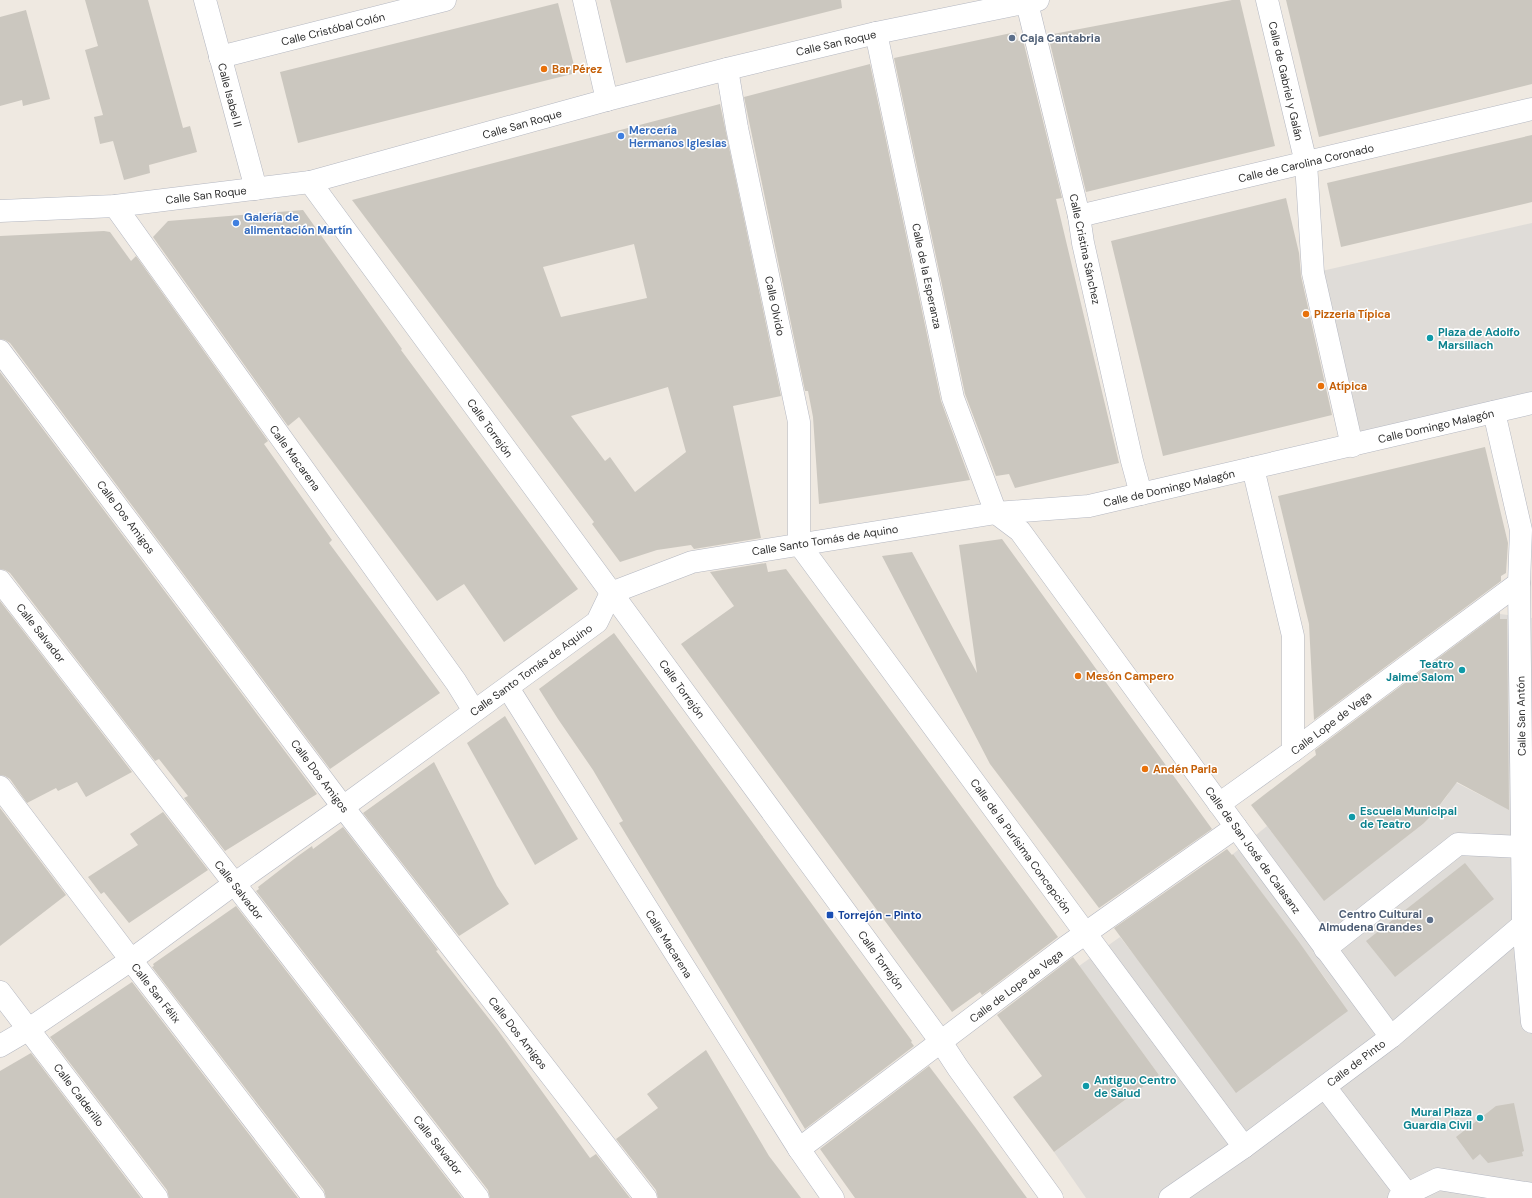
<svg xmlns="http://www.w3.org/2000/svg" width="1532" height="1198" font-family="'DM Sans',sans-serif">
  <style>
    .plaza { fill: #dfdcd8 }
    .building { fill: #cbc7bf; fill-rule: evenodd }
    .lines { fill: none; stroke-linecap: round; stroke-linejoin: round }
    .pedestrian-casing { stroke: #b4b7c1; stroke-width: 23 }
    .minor-casing { stroke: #b4b7c1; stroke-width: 23 }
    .pedestrian { stroke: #fff; stroke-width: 22 }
    .minor { stroke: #fff; stroke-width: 22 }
    .service-dot { fill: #5c6f8a; stroke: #fff; stroke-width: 1.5 }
    .food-dot { fill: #e8710a; stroke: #fff; stroke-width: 1.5 }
    .shop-dot { fill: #3f7fe0; stroke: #fff; stroke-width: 1.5 }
    .culture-dot { fill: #0f9aa8; stroke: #fff; stroke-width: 1.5 }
    .transit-dot { fill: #1a4fb4; stroke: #fff; stroke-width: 1.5 }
    .labels { text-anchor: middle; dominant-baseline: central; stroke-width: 3; stroke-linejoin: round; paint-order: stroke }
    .street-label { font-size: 11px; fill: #2e2e2e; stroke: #fff }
    .service-label { font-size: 11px; font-weight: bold; fill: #4e5e75; stroke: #fff; text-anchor: start }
    .food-label { font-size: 11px; font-weight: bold; fill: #c56008; stroke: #fff; text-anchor: start }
    .shop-label { font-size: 11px; font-weight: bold; fill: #366cbe; stroke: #fff; text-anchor: start }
    .culture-label { font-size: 11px; font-weight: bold; fill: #0d838f; stroke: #fff; text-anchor: start }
    .transit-label { font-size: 11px; font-weight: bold; fill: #164399; stroke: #fff; text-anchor: start }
  </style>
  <rect width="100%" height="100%" fill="#efe9e1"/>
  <g class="plaza">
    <path d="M 1532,223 L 1532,403 L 1352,446 L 1313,273 Z"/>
    <path d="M 1500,614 L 1532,618 L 1532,1198 L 1086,1198 L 1054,1152 L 1159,1075 L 1079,966 L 1120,937 L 1142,965 L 1347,1011 L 1328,982 L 1233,854 L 1267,826 L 1324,900 L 1423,824 L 1433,814 L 1447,796 L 1455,782 L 1494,802 Z"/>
  </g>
  <g class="building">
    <path d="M 85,0 L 148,0 L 183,128 L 190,126 L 197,152 L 149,165 L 150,173 L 124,180 L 113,141 L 100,144 L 94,117 L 103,115 L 85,50 L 98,46 Z"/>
    <path d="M 610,0 L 841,0 L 842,8 L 626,63 Z"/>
    <path d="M 1232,0 L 1240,0 L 1275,146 L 1086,192 L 1048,35 Z"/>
    <path d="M 1286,0 L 1532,0 L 1532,84 L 1319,137 Z"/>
    <path d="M 558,3 L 576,73 L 298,143 L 280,72 Z"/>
    <path d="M 26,10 L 50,99 L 23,106 L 22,100 L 0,106 L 0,17 Z"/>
    <path d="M 1016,32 L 1018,41 L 1023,40 L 1062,198 L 1056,199 L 1119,463 L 1015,488 L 1009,474 L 996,476 L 965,394 L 894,58 Z"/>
    <path d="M 870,64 L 941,401 L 970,480 L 819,504 L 813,417 L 808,391 L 805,391 L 744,97 Z"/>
    <path d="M 720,104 L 781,396 L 733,406 L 761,538 L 694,549 L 691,545 L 657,550 L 620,562 L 592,524 L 594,522 L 352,200 ZM 634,244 L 647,298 L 561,317 L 543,267 ZM 668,387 L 686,452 L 635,492 L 610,457 L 605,461 L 571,416 Z"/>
    <path d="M 1532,135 L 1532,202 L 1341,247 L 1327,183 Z"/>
    <path d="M 1286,198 L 1299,253 L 1301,276 L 1332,415 L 1163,456 L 1111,241 Z"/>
    <path d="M 303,210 L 402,349 L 401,350 L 578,589 L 504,642 L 464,584 L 437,601 L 299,417 L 288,426 L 153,237 L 168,221 Z"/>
    <path d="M 104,231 L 110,232 L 131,261 L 136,256 L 268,441 L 264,444 L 332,540 L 329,543 L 440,693 L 330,769 L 10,343 L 5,340 L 0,339 L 0,236 Z"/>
    <path d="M 0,372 L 317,794 L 225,851 L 184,798 L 188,796 L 159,759 L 155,761 L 10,573 L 5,570 L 0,569 Z"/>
    <path d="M 1485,447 L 1508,543 L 1506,573 L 1501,576 L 1501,581 L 1314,720 L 1309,624 L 1278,496 Z"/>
    <path d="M 1002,539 L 1212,829 L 1099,908 L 990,764 L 882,556 L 912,552 L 977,673 L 959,545 Z"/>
    <path d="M 766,563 L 768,572 L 786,569 L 1058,937 L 982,995 L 980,992 L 952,1012 L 681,644 L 734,606 L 710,572 Z"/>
    <path d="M 0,601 L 132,772 L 86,797 L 77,782 L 58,791 L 56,788 L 27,803 L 10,779 L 5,776 L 0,775 Z"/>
    <path d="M 1500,612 L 1500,619 L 1507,619 L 1509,810 L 1457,782 L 1433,814 L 1423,824 L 1324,901 L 1251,805 L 1316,755 L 1315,750 Z"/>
    <path d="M 614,633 L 912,1041 L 911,1042 L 914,1046 L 805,1129 L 619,823 L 623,821 L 593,770 L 558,719 L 539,689 Z"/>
    <path d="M 505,716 L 578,839 L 535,865 L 467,743 Z"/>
    <path d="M 434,762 L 497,886 L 509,904 L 459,936 L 363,813 Z"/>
    <path d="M 0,808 L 66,895 L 0,946 Z"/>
    <path d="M 163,812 L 208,870 L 129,923 L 104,892 L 101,894 L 88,877 L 138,845 L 130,834 Z"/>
    <path d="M 343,827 L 438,950 L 436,951 L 497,1029 L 590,1158 L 596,1154 L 630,1198 L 490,1198 L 488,1190 L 256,891 L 259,889 L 258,887 L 298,856 L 312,846 L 313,849 Z"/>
    <path d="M 1227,849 L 1232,855 L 1233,854 L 1299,942 L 1348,1011 L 1236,1093 L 1114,928 Z"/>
    <path d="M 1465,863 L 1494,899 L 1395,977 L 1366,941 Z"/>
    <path d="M 236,906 L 462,1198 L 326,1198 L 324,1190 L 152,967 L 154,966 L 153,964 Z"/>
    <path d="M 1073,957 L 1159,1075 L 1054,1152 L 1013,1097 L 1042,1076 L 997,1015 Z"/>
    <path d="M 132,982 L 298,1198 L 169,1198 L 167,1190 L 50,1037 Z"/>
    <path d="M 706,1050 L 769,1156 L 801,1198 L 658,1198 L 656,1190 L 616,1139 L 658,1108 L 647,1094 Z"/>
    <path d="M 31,1053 L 141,1198 L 0,1198 L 0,1071 Z"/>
    <path d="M 929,1066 L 975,1127 L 1027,1198 L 855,1198 L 820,1149 Z"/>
    <path d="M 1514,1103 L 1524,1151 L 1522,1152 L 1523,1156 L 1488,1163 L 1480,1154 L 1473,1160 L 1456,1137 L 1496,1106 Z"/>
  </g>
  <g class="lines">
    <g class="pedestrian-casing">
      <g id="pedestrian">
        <path d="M 1306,163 L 1313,273 L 1352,446"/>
        <path d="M 1519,583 L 1523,924 L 1532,1022"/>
        <path d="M 1236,827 L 1391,1037"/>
        <path d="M 1086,934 L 1244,1147"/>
        <path d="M 1325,949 L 1458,844 L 1522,847"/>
        <path d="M 1325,1087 L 1407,1194"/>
        <path d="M 1170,1198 L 1244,1147 L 1391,1037 L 1532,917"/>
        <path d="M 1399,1198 L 1438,1179 L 1532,1194"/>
      </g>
    </g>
    <g class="minor-casing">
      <g id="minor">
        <path d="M 205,0 L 256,189"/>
        <path d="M 584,0 L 607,100"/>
        <path d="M 1267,0 L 1306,163"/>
        <path d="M 1027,3 L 1079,216 L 1083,243 L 1132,461 L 1141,494"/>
        <path d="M 876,33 L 953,398 L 996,513"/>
        <path d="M 220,57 L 445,0"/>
        <path d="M 727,69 L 737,128 L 799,422 L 799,544"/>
        <path d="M 310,182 L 941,1042 L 958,1068 L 1052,1198"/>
        <path d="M 115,206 L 456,682 L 474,711"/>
        <path d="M 0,211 L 115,206 L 310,182 L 607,100 L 727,69 L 876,33 L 1038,0"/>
        <path d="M 1079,216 L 1532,109"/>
        <path d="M 0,351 L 343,807 L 646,1198"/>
        <path d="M 1253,468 L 1293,636 L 1293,751"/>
        <path d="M 799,544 L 1086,934"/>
        <path d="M 0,581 L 478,1198"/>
        <path d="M 508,688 L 799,1149 L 833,1198"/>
        <path d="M 0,787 L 131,960 L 314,1198"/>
        <path d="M 1219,804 L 1293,751 L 1519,583 L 1521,530 L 1494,412"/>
        <path d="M 0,992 L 157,1198"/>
        <path d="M 0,1046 L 29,1029 L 131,960 L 234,884 L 343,807 L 597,622 L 611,593 L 692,562 L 996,513 L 1089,506 L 1532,403"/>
        <path d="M 799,1149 L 1066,947 L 1236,827 L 1020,531 L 996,513"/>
      </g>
    </g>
    <use href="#pedestrian" class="pedestrian"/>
    <use href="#minor" class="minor"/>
  </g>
  <g class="service-dot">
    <circle cx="1012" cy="38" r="4"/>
    <circle cx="1430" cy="920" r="4"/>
  </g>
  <g class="food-dot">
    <circle cx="544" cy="69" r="4"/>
    <circle cx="1306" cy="314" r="4"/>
    <circle cx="1321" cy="386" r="4"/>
    <circle cx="1078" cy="676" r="4"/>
    <circle cx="1145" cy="769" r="4"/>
  </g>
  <g class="shop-dot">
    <circle cx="621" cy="136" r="4"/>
    <circle cx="236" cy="223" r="4"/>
  </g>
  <g class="culture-dot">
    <circle cx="1430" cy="338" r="4"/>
    <circle cx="1462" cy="670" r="4"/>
    <circle cx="1352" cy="817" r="4"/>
    <circle cx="1086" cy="1086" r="4"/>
    <circle cx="1480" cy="1118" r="4"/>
  </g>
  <rect class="transit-dot" x="826" y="911" width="8" height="8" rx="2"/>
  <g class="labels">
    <g class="street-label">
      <text transform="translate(333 29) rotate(-14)">Calle Cristóbal Colón</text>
      <text transform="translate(836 43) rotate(-13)">Calle San Roque</text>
      <text transform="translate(1286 81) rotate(77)">Calle de Gabriel y Galán</text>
      <text transform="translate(230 95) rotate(75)">Calle Isabel II</text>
      <text transform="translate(522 124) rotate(-16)">Calle San Roque</text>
      <text transform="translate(1306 163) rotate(-13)">Calle de Carolina Coronado</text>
      <text transform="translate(206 195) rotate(-7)">Calle San Roque</text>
      <text transform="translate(1085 249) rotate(78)">Calle Cristina Sánchez</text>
      <text transform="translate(927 276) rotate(78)">Calle de la Esperanza</text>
      <text transform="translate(775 306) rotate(78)">Calle Olvido</text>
      <text transform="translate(1436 426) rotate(-13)">Calle Domingo Malagón</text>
      <text transform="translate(490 428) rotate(54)">Calle Torrejón</text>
      <text transform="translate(295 458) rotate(54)">Calle Macarena</text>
      <text transform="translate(1169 488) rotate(-13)">Calle de Domingo Malagón</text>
      <text transform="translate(126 517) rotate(53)">Calle Dos Amigos</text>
      <text transform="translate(825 540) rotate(-9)">Calle Santo Tomás de Aquino</text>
      <text transform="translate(41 633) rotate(52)">Calle Salvador</text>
      <text transform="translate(531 670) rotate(-36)">Calle Santo Tomás de Aquino</text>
      <text transform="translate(682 689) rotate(54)">Calle Torrejón</text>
      <text transform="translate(1521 716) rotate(-91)">Calle San Antón</text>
      <text transform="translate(1331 723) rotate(-37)">Calle Lope de Vega</text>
      <text transform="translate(320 776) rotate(53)">Calle Dos Amigos</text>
      <text transform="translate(1021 846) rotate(54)">Calle de la Purísima Concepción</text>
      <text transform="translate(1253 850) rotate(54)">Calle de San José de Calasanz</text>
      <text transform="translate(239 890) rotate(52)">Calle Salvador</text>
      <text transform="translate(669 944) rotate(58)">Calle Macarena</text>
      <text transform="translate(881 960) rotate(54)">Calle Torrejón</text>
      <text transform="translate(1016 986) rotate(-37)">Calle de Lope de Vega</text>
      <text transform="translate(156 993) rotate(52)">Calle San Félix</text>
      <text transform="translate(518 1033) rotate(52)">Calle Dos Amigos</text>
      <text transform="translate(1356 1063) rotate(-37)">Calle de Pinto</text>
      <text transform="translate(79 1095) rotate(53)">Calle Calderillo</text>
      <text transform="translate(438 1145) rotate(52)">Calle Salvador</text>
    </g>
    <g class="service-label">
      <text x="1020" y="38">Caja Cantabria</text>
      <text x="1422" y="914" text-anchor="end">Centro Cultural<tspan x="1422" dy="13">Almudena Grandes</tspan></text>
    </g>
    <g class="food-label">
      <text x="552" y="69">Bar Pérez</text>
      <text x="1314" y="314">Pizzeria Típica</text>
      <text x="1329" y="386">Atípica</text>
      <text x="1086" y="676">Mesón Campero</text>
      <text x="1153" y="769">Andén Parla</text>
    </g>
    <g class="shop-label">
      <text x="629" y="130">Mercería<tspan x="629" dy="13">Hermanos Iglesias</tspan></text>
      <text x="244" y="217">Galería de<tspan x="244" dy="13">alimentación Martín</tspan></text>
    </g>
    <g class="culture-label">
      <text x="1438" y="332">Plaza de Adolfo<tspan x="1438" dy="13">Marsillach</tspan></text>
      <text x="1454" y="664" text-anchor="end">Teatro<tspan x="1454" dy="13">Jaime Salom</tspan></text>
      <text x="1360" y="811">Escuela Municipal<tspan x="1360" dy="13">de Teatro</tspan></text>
      <text x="1094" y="1080">Antiguo Centro<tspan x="1094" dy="13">de Salud</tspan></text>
      <text x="1472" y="1112" text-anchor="end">Mural Plaza<tspan x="1472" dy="13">Guardia Civil</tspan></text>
    </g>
    <g class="transit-label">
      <text x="838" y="915">Torrejón - Pinto</text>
    </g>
  </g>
</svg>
